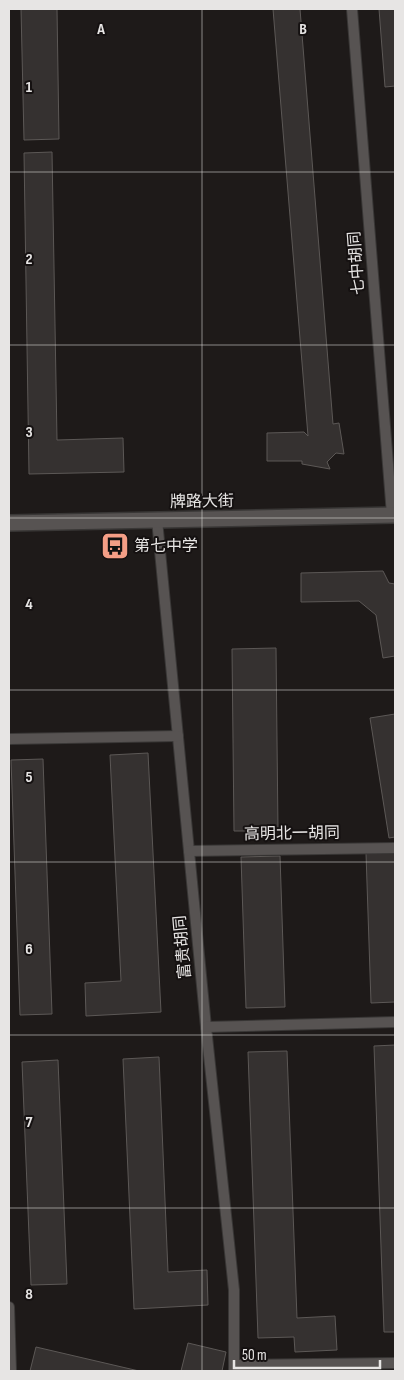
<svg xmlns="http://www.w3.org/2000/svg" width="404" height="1380" font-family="'Sofia Sans Condensed','Noto Sans SC',sans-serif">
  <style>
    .building { fill: #353130; stroke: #5c5856 }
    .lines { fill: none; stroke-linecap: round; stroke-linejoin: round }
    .service-casing { stroke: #393736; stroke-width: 12 }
    .tertiary-casing { stroke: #393736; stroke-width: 18 }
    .service { stroke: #575352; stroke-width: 10 }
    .tertiary { stroke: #575352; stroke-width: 15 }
    .grid { fill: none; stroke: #e7e5e4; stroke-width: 1; stroke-opacity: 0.55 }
    .labels { text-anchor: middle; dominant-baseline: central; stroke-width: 4; stroke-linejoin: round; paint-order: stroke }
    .street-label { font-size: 16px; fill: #e7e5e4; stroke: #151111 }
    .poi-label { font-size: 16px; fill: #e7e5e4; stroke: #151111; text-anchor: start }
    .grid-label { font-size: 16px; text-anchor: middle; font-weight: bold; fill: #e7e5e4; stroke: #151111; stroke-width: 4; stroke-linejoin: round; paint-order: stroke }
  </style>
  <rect width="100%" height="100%" fill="#1e1a19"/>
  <g class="building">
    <path d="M 21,9 L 57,9 L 59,139 L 24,140 Z"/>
    <path d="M 273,9 L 300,9 L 333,424 L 339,423 L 344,454 L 336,453 L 327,462 L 330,469 L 302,464 L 302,461 L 267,461 L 267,433 L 304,432 L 308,436 Z"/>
    <path d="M 379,9 L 395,9 L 395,86 L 385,87 Z"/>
    <path d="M 52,152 L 57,440 L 123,438 L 124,472 L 29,474 L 24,153 Z"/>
    <path d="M 383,571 L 389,583 L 395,584 L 395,656 L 383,658 L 376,615 L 359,601 L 301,602 L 301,573 Z"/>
    <path d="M 276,648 L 278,831 L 234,831 L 232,649 Z"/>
    <path d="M 395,714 L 395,837 L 389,838 L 370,718 Z"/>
    <path d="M 148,753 L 161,1012 L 86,1016 L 85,983 L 121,981 L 110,755 Z"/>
    <path d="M 43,759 L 52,1014 L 20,1015 L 11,760 Z"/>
    <path d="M 395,852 L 395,1002 L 371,1003 L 366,853 Z"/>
    <path d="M 280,856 L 285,1007 L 246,1008 L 241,857 Z"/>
    <path d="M 395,1045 L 395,1332 L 384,1332 L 374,1046 Z"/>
    <path d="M 287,1051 L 297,1318 L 335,1316 L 337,1350 L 295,1352 L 294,1337 L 258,1338 L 248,1052 Z"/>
    <path d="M 159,1057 L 168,1272 L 207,1270 L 208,1305 L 134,1309 L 123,1059 Z"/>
    <path d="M 58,1060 L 67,1284 L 31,1285 L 22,1062 Z"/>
    <path d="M 188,1343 L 226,1352 L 222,1371 L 181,1371 Z"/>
    <path d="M 36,1347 L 139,1371 L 30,1371 Z"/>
  </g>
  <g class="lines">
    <g class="service-casing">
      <g id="service">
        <path d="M 352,9 L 392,515"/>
        <path d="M 157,520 L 206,1027 L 234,1290 L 234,1371"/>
        <path d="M 9,739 L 178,736"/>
        <path d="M 189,851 L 395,848"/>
        <path d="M 206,1027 L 395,1022"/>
        <path d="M 9,1307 L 11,1371"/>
        <path d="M 234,1365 L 395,1363"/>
      </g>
    </g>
    <g class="tertiary-casing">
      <path id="tertiary" d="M 9,523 L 395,515"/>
    </g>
    <use href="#service" class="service"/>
    <use href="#tertiary" class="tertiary"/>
  </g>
  <path class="grid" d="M 202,9 L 202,1371M 9,172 L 395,172M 9,345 L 395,345M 9,518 L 395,518M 9,690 L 395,690M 9,862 L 395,862M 9,1035 L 395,1035M 9,1208 L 395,1208"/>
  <defs>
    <g id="bus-square" transform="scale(1.4375)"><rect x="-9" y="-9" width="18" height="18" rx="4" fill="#f49e86" stroke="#151111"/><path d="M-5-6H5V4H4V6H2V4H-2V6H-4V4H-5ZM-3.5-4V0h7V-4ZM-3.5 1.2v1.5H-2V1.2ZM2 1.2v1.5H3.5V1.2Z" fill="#111"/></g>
  </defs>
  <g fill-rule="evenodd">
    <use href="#bus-square" x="115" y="546"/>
  </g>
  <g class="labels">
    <g class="street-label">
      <text transform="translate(357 263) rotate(-94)">七中胡同</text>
      <text transform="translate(202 502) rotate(-1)">牌路大街</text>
      <text transform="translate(292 834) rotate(-1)">高明北一胡同</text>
      <text transform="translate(183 947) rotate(-95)">富贵胡同</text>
    </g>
    <g class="poi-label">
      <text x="134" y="546">第七中学</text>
    </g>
  </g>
  <g class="grid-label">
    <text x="101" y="34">A</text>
    <text x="303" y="34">B</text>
    <text x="29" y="92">1</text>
    <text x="29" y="264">2</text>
    <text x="29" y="437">3</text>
    <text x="29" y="609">4</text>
    <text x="29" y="782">5</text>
    <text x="29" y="954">6</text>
    <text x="29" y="1127">7</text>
    <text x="29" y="1299">8</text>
  </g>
  <rect width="404" height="1380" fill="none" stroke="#e7e5e4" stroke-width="20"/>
  <path d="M234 1360v8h146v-8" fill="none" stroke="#e7e5e4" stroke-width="2.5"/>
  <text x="242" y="1360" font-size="15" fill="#e7e5e4" stroke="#151111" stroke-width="4" paint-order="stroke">50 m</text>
</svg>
